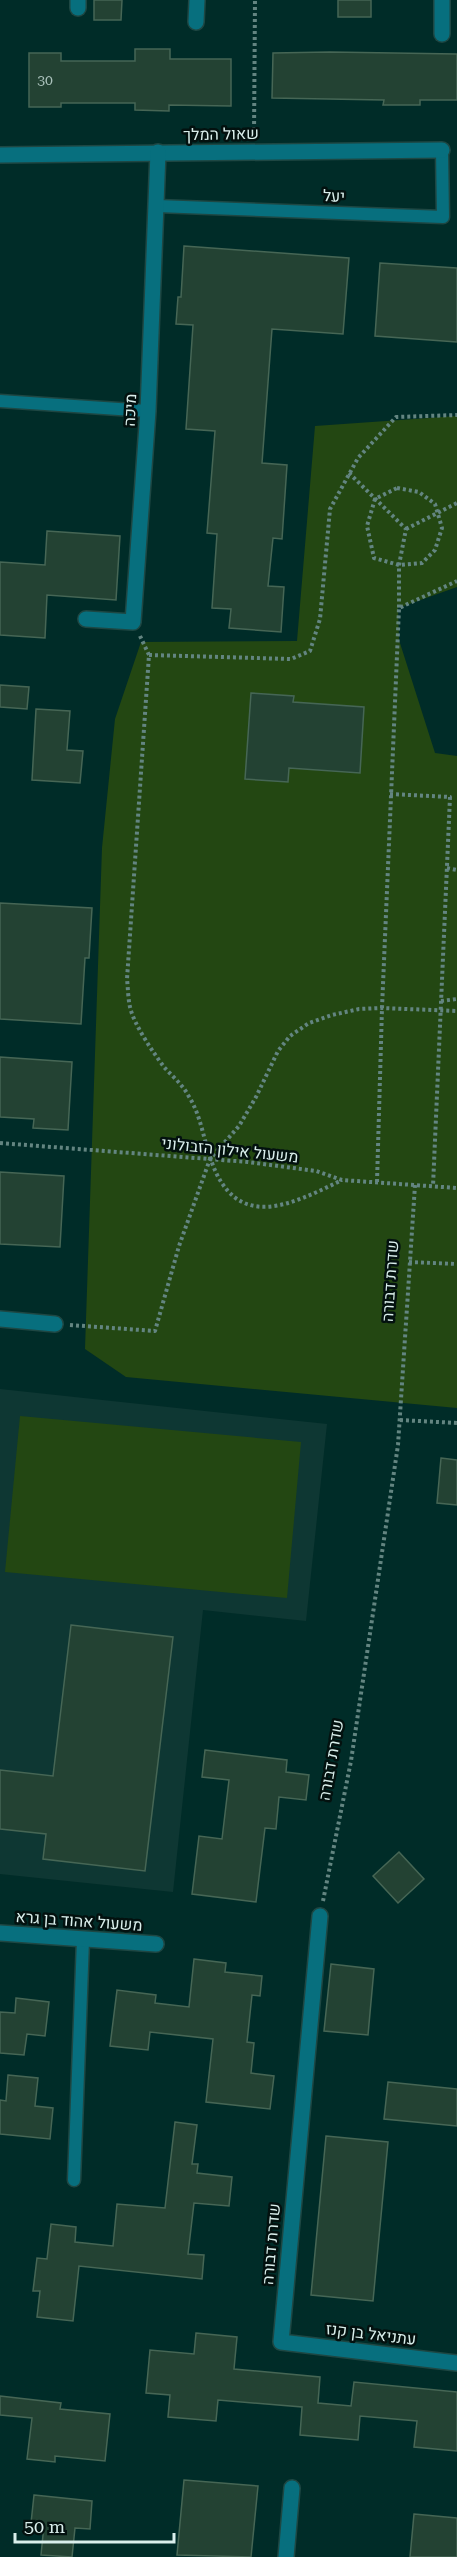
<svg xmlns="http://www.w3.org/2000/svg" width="457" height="2557" font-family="'Roboto Serif',Heebo,serif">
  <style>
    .built { fill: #0e3733 }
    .green { fill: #234712 }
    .building { fill: #234233; stroke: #466655; stroke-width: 1.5 }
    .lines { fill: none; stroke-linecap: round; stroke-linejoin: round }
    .service-casing { stroke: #1e4743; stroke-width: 15 }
    .minor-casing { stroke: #1e4743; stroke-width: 18 }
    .path { stroke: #638581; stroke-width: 4; stroke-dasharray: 3 3; stroke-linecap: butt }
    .service { stroke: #076f7e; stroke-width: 12 }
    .minor { stroke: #076f7e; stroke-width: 15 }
    .labels { text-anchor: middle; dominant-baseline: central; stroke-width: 5; stroke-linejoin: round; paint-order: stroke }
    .number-label { font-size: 14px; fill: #acc3bd }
    .street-label { font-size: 16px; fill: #d9eeeb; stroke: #03110f }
  </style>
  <rect width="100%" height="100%" fill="#002c28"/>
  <path class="built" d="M 0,1389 L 327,1424 L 306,1621 L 203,1610 L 173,1892 L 0,1874 Z"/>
  <g class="green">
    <path d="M 457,416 L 457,587 L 398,608 L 399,640 L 435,753 L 457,756 L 457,1408 L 126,1377 L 85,1349 L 102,848 L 115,719 L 141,642 L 297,641 L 315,426 Z"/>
    <path d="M 20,1416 L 301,1442 L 287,1598 L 5,1572 Z"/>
  </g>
  <g class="building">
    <path d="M 94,0 L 122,0 L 121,20 L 94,20 Z"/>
    <rect x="338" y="0" width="33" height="17"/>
    <path d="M 135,49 L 170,49 L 170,59 L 231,59 L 231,106 L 169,105 L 169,111 L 135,110 L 135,103 L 61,103 L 61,107 L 29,107 L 29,53 L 61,53 L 61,61 L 135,61 Z"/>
    <path d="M 330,52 L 457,54 L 457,100 L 420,100 L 420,105 L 383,105 L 384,100 L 272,98 L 273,53 Z"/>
    <path d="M 184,246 L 349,258 L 343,334 L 272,329 L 262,463 L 287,465 L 282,539 L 273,538 L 268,586 L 284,587 L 281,632 L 229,628 L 231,609 L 212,608 L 217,534 L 207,533 L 215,431 L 186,429 L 193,325 L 176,324 L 178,297 L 181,297 Z"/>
    <path d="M 380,263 L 457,268 L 457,342 L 375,336 Z"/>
    <path d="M 47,531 L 120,536 L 116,600 L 47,595 L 45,638 L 0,635 L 0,562 L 45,565 Z"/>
    <path d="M 0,685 L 29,687 L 27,709 L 0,707 Z"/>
    <path d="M 251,693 L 294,696 L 293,702 L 364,707 L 360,773 L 289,768 L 288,782 L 245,779 Z"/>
    <path d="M 36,709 L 70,711 L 67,750 L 83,751 L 80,783 L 32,780 Z"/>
    <path d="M 0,903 L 92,908 L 89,958 L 85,958 L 81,1024 L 0,1019 Z"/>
    <path d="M 0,1057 L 72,1062 L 68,1130 L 33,1128 L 34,1119 L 0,1117 Z"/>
    <path d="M 0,1172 L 64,1176 L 60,1247 L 0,1244 Z"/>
    <path d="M 441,1458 L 457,1460 L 457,1505 L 437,1503 Z"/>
    <path d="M 71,1625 L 173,1637 L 145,1871 L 43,1859 L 46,1834 L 0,1829 L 0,1770 L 53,1776 Z"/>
    <path d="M 205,1750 L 287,1760 L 286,1772 L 309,1775 L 306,1800 L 279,1797 L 276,1829 L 265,1828 L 256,1902 L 192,1894 L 199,1836 L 222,1839 L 229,1780 L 202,1777 Z"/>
    <path d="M 399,1852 L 424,1879 L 398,1903 L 373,1876 Z"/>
    <path d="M 194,1959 L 226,1963 L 225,1972 L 262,1976 L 260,1996 L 252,1995 L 247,2042 L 254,2043 L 251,2073 L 274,2076 L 270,2109 L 206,2102 L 213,2039 L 150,2032 L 148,2050 L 110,2046 L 117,1990 L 156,1995 L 155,2003 L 189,2007 Z"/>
    <path d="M 331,1964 L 374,1969 L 368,2035 L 324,2031 Z"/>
    <path d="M 16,1998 L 49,2002 L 45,2036 L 27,2034 L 24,2055 L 0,2053 L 0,2012 L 15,2013 Z"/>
    <path d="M 8,2075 L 38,2078 L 35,2106 L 53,2108 L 50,2139 L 0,2134 L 0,2100 L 6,2101 Z"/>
    <path d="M 388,2082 L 457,2089 L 457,2126 L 384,2119 Z"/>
    <path d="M 175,2122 L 197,2125 L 192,2164 L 198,2164 L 197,2173 L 232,2177 L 229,2206 L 194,2203 L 188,2254 L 204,2255 L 202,2279 L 79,2266 L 73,2321 L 37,2317 L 40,2291 L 33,2291 L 37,2258 L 47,2259 L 51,2224 L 76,2227 L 75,2242 L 113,2246 L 117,2204 L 165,2208 Z"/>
    <path d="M 326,2136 L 388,2142 L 373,2301 L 311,2295 Z"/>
    <path d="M 196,2333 L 237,2337 L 234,2369 L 320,2377 L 318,2403 L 351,2406 L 354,2382 L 457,2392 L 457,2451 L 414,2447 L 417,2421 L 360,2416 L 358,2440 L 300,2435 L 302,2407 L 218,2400 L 216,2421 L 168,2417 L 170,2395 L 146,2393 L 150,2350 L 194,2354 Z"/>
    <path d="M 0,2396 L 61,2403 L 60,2409 L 110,2414 L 105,2461 L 55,2456 L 55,2462 L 27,2459 L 32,2418 L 0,2415 Z"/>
    <path d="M 184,2480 L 258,2486 L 251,2557 L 177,2555 Z"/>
    <path d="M 34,2495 L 92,2501 L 90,2529 L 75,2528 L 72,2557 L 41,2555 L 44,2525 L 31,2523 Z"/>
    <path d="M 414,2514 L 457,2518 L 457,2557 L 410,2557 Z"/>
  </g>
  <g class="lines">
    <g class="service-casing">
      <g id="service">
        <path d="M 157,206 L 443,217 L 442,150"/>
        <path d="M 0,401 L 148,411"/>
        <path d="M 74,2180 L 83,1940"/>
      </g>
    </g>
    <g class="minor-casing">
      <g id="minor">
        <path d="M 442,0 L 442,34"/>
        <path d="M 78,8 L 78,0"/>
        <path d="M 196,22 L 197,0"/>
        <path d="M 0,155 L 442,150"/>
        <path d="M 86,619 L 133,622 L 148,411 L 158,152"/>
        <path d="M 0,1319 L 55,1324"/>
        <path d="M 320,1916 L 281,2342 L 457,2363"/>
        <path d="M 0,1933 L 156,1944"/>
        <path d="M 286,2557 L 292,2488"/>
      </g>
    </g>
    <g class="path">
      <path d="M 254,136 L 255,0"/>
      <path d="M 349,473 L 406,529 L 399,565 L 399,608"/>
      <path d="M 397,488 L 419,492 L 435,504 L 442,528 L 435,550 L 422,563 L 399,565 L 374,558 L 367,526 L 375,499 Z"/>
      <path d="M 406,529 L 457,503"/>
      <path d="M 140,636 L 149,655 L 127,979 C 128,988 128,998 130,1007 C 134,1025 153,1052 164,1067 C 172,1076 182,1084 188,1095 C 201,1115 203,1138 211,1160 C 236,1233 291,1205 342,1180"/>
      <path d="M 149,655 L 291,659 L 310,651 L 320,619 L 330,509 L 358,458 L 396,417 L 457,415"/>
      <path d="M 390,794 L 450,797 L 433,1186"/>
      <path d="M 447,868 L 457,870"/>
      <path d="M 441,1001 L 457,999"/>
      <path d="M 0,1143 L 248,1162 L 316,1171 L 342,1180 L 457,1188"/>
      <path d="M 377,1182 L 382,1008 L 399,608 L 457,581"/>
      <path d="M 409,1262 L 457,1264"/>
      <path d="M 70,1325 L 155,1331 L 179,1246 L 210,1159 L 239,1126 L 256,1097 L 278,1051 L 290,1036 L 309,1023 L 332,1015 L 359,1009 L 382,1008 L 457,1011"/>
      <path d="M 400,1420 L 457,1423"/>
      <path d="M 323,1901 L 351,1761 L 398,1445 L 415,1185"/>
    </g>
    <use href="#service" class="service"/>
    <use href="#minor" class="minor"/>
  </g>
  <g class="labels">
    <g class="number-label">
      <text x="45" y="80">30</text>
    </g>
    <g class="street-label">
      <text transform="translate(221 134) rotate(-1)">שאול המלך</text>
      <text transform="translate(334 196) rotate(2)">יעל</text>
      <text transform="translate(130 410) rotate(-87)">מיכה</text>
      <text transform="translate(230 1150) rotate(6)">משעול אילון הזבולוני</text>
      <text transform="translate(390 1281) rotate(-86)">שדרת דבורה</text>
      <text transform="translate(331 1760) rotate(-80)">שדרת דבורה</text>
      <text transform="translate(79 1921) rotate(4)">משעול אהוד בן גרא</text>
      <text transform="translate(271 2244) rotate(-85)">שדרת דבורה</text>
      <text transform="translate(371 2334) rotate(7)">עתניאל בן קנז</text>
    </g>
  </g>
  <path d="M15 2533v9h159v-9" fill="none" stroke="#d9eeeb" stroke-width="3"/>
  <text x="24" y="2533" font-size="18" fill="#d9eeeb" stroke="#03110f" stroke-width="4.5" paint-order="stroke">50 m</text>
</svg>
